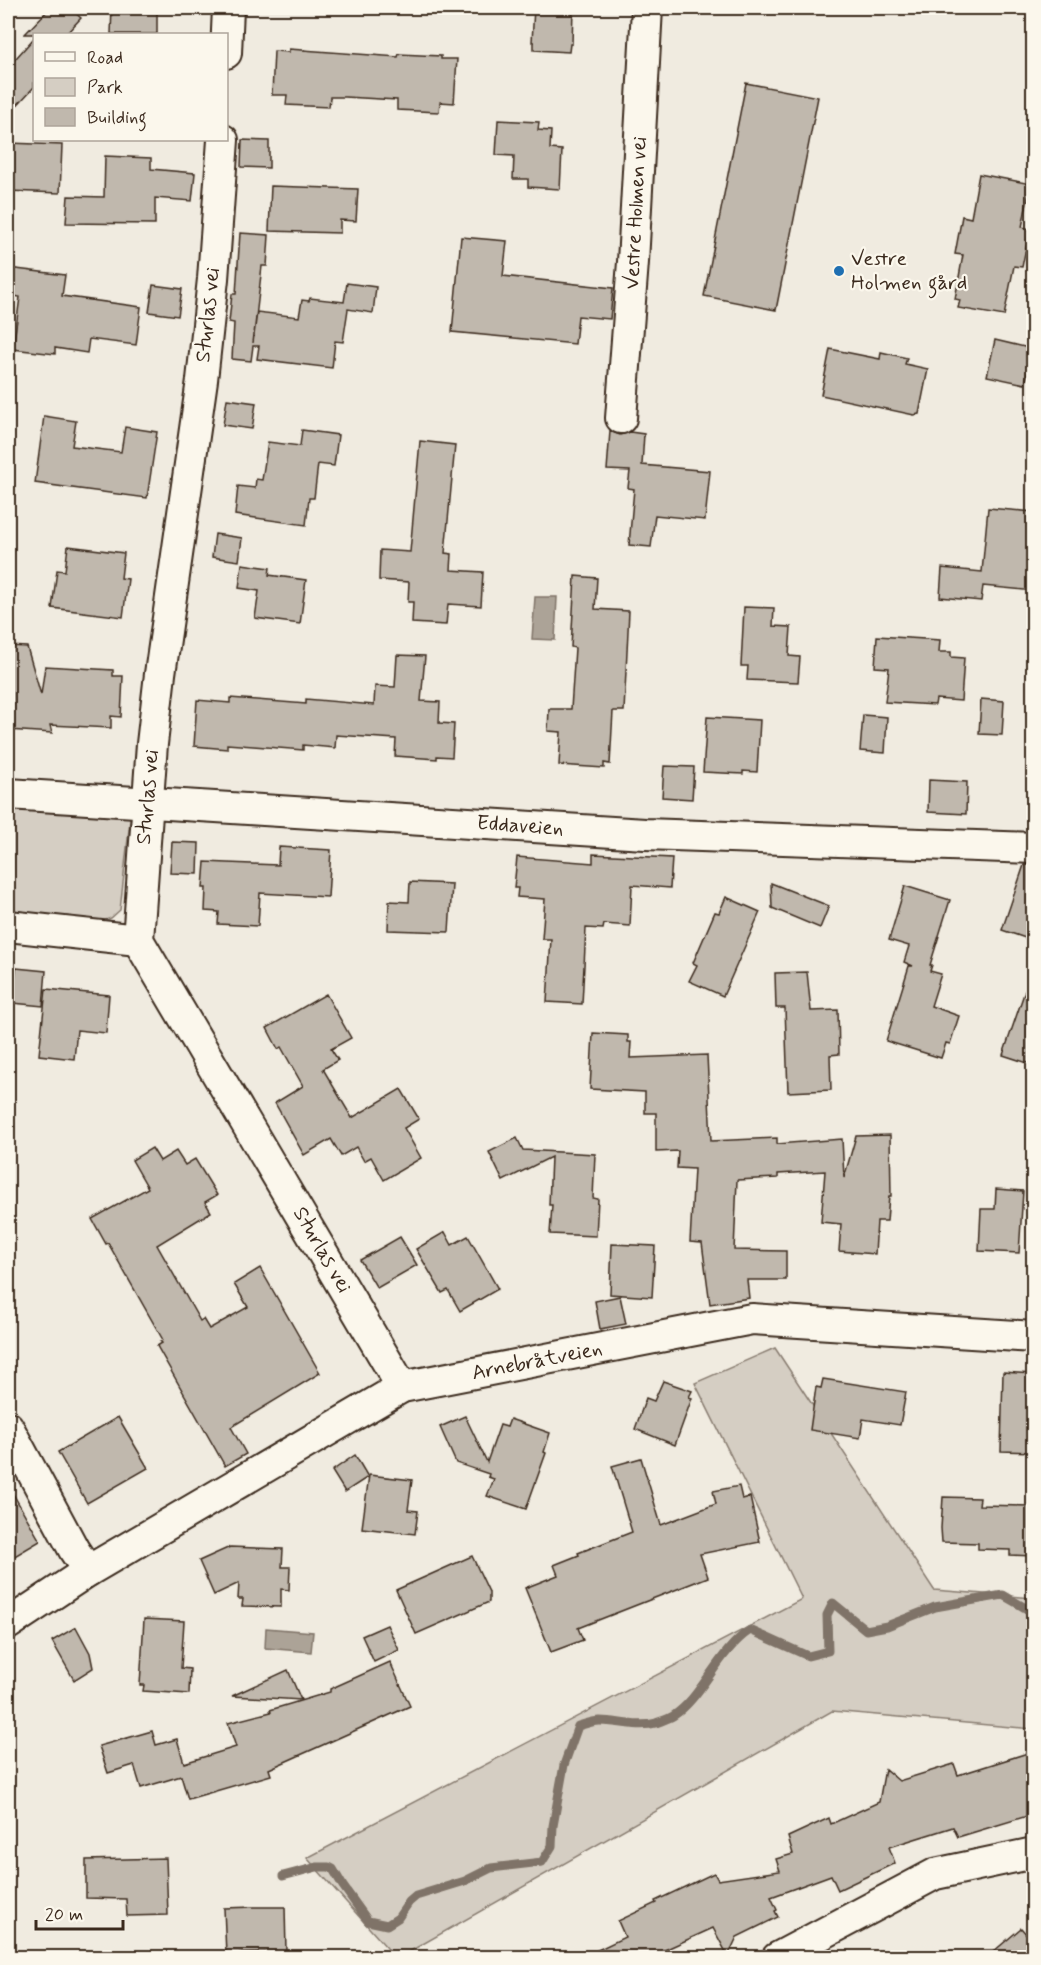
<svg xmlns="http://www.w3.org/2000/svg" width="1041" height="1965" font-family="Mynerve,sans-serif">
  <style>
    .green { fill: #d5cec3; stroke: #887c70; stroke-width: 1.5 }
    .water { fill: #aca397; stroke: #7f7367; stroke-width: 1.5 }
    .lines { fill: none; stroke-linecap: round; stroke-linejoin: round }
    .stream { stroke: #7f7367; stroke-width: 9 }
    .building { fill: #c0b8ad; stroke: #3b2a1e; stroke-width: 1.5 }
    .minor-casing { stroke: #3b2a1e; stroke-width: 34 }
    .minor { stroke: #fbf7ec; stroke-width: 30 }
    .poi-dot { fill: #1f6fb2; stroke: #fbf7ec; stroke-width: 2 }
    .labels { text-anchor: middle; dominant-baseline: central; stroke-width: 4.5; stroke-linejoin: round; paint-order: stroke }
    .street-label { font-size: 21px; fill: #3b2a1e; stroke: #fbf7ec }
    .poi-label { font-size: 21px; fill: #3b2a1e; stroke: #fbf7ec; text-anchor: start }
  </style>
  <rect width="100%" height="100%" fill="#f0ebe0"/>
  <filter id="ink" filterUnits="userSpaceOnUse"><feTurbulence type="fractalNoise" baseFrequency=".0167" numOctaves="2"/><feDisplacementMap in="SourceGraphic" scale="12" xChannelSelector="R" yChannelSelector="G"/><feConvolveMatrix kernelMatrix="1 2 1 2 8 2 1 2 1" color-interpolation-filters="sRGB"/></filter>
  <g filter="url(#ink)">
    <g class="green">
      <path d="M 8,803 L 131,811 L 120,910 L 111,918 L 98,923 L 8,912 Z"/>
      <path d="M 775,1348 L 934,1590 L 1033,1598 L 1033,1729 L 832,1711 L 400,1957 L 395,1957 L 307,1858 L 802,1599 L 695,1383 Z"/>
    </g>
    <g class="water">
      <path d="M 535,597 L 557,597 L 555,640 L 532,639 Z"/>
      <path d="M 266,1628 L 313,1632 L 311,1652 L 265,1648 Z"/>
    </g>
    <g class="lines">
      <path class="stream" d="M 283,1876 L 317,1867 L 329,1867 L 333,1869 L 343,1886 L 368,1921 L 387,1925 L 398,1918 L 409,1902 L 416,1896 L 465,1881 L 491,1868 L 542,1862 L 552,1846 L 553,1826 L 564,1765 L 578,1726 C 585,1724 593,1721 600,1721 C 618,1721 638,1728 656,1723 C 661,1721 668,1719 673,1716 C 702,1698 717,1652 750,1630 L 808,1656 L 828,1651 L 827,1615 L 833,1603 L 866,1630 L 887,1626 L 935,1607 L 1003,1595 L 1034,1613"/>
    </g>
    <g class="building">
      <path d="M 50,8 L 70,8 L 81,18 L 66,34 L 25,34 Z"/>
      <path d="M 112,8 L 157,8 L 157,34 L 111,34 Z"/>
      <path d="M 534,8 L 573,8 L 572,44 L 570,44 L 569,52 L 534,50 L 534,42 L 532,42 Z"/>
      <path d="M 34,38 L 34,87 L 8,115 L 8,67 Z"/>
      <path d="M 289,49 L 398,57 L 399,54 L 441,56 L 441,59 L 457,59 L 454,103 L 440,102 L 439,112 L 397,110 L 397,100 L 345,97 L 330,97 L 329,107 L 286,105 L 287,95 L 272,95 L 274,51 L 289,52 Z"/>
      <path d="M 746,83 L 818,97 L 776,310 L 704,296 Z"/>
      <path d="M 498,120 L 539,122 L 538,130 L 551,131 L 550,149 L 562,150 L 560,189 L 528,187 L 528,179 L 513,179 L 514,156 L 496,155 Z"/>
      <path d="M 242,140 L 269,141 L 269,168 L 241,167 Z"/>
      <path d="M 8,143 L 62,145 L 60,193 L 8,191 Z"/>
      <path d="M 105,156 L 151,158 L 151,169 L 195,173 L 192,201 L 155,198 L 155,224 L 66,223 L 68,196 L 104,197 Z"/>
      <path d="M 979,174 L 1031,184 L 1022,227 L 1030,229 L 1022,267 L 1014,266 L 1004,316 L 958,308 L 960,300 L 955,299 L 963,255 L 955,254 L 962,216 L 971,218 Z"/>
      <path d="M 271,186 L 358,189 L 356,221 L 340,220 L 340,233 L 269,231 Z"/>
      <path d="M 240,233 L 269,235 L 267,266 L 262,266 L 253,343 L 257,312 L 299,317 L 302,300 L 309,301 L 310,298 L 344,302 L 347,283 L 376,287 L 373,313 L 348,309 L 343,342 L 335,341 L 332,368 L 257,359 L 259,346 L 253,346 L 251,361 L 232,359 L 234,323 L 229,322 L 232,294 L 236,294 Z"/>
      <path d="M 461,237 L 507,241 L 503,276 L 613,288 L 610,319 L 578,316 L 575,344 L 452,332 Z"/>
      <path d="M 8,268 L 65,275 L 62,296 L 141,307 L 136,345 L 89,339 L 87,353 L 55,348 L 55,354 L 13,349 L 20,297 L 8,295 Z"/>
      <path d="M 153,285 L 182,289 L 178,316 L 149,312 Z"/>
      <path d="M 995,340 L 1033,349 L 1025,384 L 987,376 Z"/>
      <path d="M 830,349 L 880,359 L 881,352 L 907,358 L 905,364 L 928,369 L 919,414 L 914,415 L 821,395 Z"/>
      <path d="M 227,399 L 256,403 L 252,429 L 223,425 Z"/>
      <path d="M 44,416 L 76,421 L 72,446 L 121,452 L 125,427 L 157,432 L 147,498 L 35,483 Z"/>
      <path d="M 302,430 L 338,435 L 334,466 L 318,464 L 314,498 L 309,498 L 306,525 L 235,515 L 238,486 L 255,488 L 256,479 L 262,480 L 268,442 L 300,446 Z"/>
      <path d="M 610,431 L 620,435 L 630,432 L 644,434 L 642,465 L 710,471 L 705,520 L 655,515 L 651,547 L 629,545 L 634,489 L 628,488 L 630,471 L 607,470 Z"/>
      <path d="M 420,441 L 455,445 L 445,553 L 452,554 L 451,570 L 483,572 L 481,606 L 448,604 L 446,625 L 412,623 L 413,602 L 408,602 L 409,582 L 379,580 L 380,550 L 410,552 Z"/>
      <path d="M 988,508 L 1034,512 L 1034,591 L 983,586 L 981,601 L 940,597 L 942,568 L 982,572 Z"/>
      <path d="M 215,534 L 242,538 L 239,561 L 212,557 Z"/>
      <path d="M 68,546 L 124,553 L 121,578 L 128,579 L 123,617 L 52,608 L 57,570 L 65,571 Z"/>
      <path d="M 242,564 L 270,568 L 269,575 L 306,580 L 300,624 L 255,618 L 259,591 L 239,588 Z"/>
      <path d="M 575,576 L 597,578 L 595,609 L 629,611 L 624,711 L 613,711 L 610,764 L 604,763 L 604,768 L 559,765 L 561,732 L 548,731 L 549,709 L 571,709 L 575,648 L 571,647 Z"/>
      <path d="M 744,607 L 774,608 L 773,626 L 791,627 L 789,656 L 800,657 L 798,682 L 747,680 L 748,666 L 741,666 Z"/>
      <path d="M 877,636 L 940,640 L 939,652 L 951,652 L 951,657 L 964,658 L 961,701 L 936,699 L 935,705 L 885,702 L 889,668 L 875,667 Z"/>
      <path d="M 8,646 L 27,647 L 41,695 L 45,666 L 113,670 L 113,676 L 123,676 L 121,717 L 111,716 L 111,728 L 50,725 L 52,733 L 8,730 Z"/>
      <path d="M 397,655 L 425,656 L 421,701 L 440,702 L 439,723 L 454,724 L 452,757 L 437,756 L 437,759 L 395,756 L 396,739 L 336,735 L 335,748 L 303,745 L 303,750 L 227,744 L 227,749 L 194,746 L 197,700 L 230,703 L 230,698 L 306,704 L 306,699 L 374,705 L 375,686 L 395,687 Z"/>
      <path d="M 981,699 L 1004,701 L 1002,735 L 979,734 Z"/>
      <path d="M 863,715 L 887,717 L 885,753 L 860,751 Z"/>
      <path d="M 707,717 L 760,720 L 757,772 L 743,771 L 743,774 L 703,772 Z"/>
      <path d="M 664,766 L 694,767 L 692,799 L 662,797 Z"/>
      <path d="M 929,780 L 967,782 L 966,814 L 928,812 Z"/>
      <path d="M 172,842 L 199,843 L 198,874 L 170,873 Z"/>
      <path d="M 279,847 L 331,850 L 328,897 L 260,893 L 258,926 L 218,924 L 219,912 L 205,911 L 206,888 L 203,888 L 205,862 L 278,865 Z"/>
      <path d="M 593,854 L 672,858 L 670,888 L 632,885 L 630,926 L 604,924 L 603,929 L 586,928 L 582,1004 L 547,1002 L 551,939 L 542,939 L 545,899 L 517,897 L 518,888 L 514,888 L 517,857 L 593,863 Z"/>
      <path d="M 1024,865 L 1034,865 L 1034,941 L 1002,930 Z"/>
      <path d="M 410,882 L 452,884 L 449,932 L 388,930 L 389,901 L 409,902 Z"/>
      <path d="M 771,883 L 829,906 L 820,928 L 772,908 Z"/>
      <path d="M 905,886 L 950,900 L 930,965 L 932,965 L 930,971 L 941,974 L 931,1006 L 959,1016 L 950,1044 L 946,1043 L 941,1058 L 886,1041 L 909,966 L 913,966 L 904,962 L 909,946 L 889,940 Z"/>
      <path d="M 726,897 L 760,912 L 723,996 L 689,981 L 697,965 L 693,963 L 715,912 L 719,913 Z"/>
      <path d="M 16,968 L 46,971 L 43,1006 L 13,1003 Z"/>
      <path d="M 807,972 L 811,1011 L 838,1010 L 839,1054 L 830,1055 L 831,1090 L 788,1092 L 785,1008 L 776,1008 L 775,973 Z"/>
      <path d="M 1030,976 L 1034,977 L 1034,1065 L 1003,1055 Z"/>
      <path d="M 46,989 L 109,995 L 106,1033 L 77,1030 L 74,1059 L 39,1055 Z"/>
      <path d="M 326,994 L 351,1038 L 331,1049 L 338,1060 L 323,1069 L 352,1118 L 401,1089 L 419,1119 L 404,1128 L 421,1158 L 384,1180 L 371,1157 L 364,1161 L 356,1147 L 341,1156 L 331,1139 L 304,1155 L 275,1103 L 303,1086 L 281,1047 L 278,1049 L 267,1028 Z"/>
      <path d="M 593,1033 L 628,1035 L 628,1042 L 631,1042 L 630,1058 L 707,1055 L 711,1141 L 777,1138 L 777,1144 L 842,1139 L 844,1178 L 856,1136 L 890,1135 L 891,1196 L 889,1196 L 887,1221 L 877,1221 L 875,1254 L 839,1251 L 841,1224 L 821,1222 L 825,1171 L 778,1174 L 778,1178 L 737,1180 L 734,1250 L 786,1251 L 786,1280 L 747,1280 L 749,1298 L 710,1304 L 702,1243 L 690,1242 L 694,1169 L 677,1168 L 678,1151 L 656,1152 L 656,1113 L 645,1113 L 645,1092 L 590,1089 Z"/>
      <path d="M 517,1138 L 523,1150 L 595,1154 L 593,1198 L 598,1199 L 596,1236 L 550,1234 L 552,1205 L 549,1205 L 551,1157 L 503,1181 L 489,1152 Z"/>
      <path d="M 152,1148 L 160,1161 L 176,1151 L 185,1165 L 195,1159 L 217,1195 L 205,1202 L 211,1212 L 157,1245 L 200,1321 L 203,1319 L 209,1329 L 248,1307 L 234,1284 L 260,1268 L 320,1373 L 231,1427 L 246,1454 L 225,1466 L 157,1346 L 162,1343 L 160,1341 L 163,1340 L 108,1243 L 106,1244 L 92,1219 L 148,1188 L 132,1160 Z"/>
      <path d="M 996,1189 L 1023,1191 L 1019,1253 L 979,1251 L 981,1209 L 995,1209 Z"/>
      <path d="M 445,1232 L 452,1245 L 468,1236 L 498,1289 L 460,1311 L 448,1290 L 442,1293 L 416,1249 Z"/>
      <path d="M 400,1237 L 417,1265 L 377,1288 L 360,1260 Z"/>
      <path d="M 612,1244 L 655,1246 L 652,1297 L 610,1294 Z"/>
      <path d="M 620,1296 L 626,1324 L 600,1329 L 595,1301 Z"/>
      <path d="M 1003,1372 L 1034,1374 L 1034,1452 L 1001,1451 Z"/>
      <path d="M 823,1379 L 906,1392 L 900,1425 L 863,1419 L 860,1438 L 810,1430 L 816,1387 L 821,1388 Z"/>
      <path d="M 663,1381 L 692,1391 L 689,1397 L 692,1398 L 675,1445 L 635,1429 L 646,1398 L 654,1401 Z"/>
      <path d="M 465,1416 L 487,1462 L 500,1425 L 507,1427 L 510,1419 L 550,1433 L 544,1452 L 546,1453 L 526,1509 L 487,1496 L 494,1479 L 488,1477 L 489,1474 L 456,1463 L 440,1427 Z"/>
      <path d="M 118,1417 L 148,1468 L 87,1503 L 58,1452 Z"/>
      <path d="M 355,1455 L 368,1477 L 345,1492 L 332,1471 Z"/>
      <path d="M 641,1458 L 661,1525 L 716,1504 L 713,1491 L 739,1486 L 742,1499 L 750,1497 L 760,1542 L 700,1554 L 708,1577 L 578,1628 L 583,1640 L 551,1652 L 525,1588 L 558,1575 L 554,1565 L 579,1555 L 578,1553 L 632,1532 L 612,1466 Z"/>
      <path d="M 369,1475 L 412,1480 L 408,1510 L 418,1511 L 415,1534 L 362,1528 Z"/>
      <path d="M 8,1485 L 40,1541 L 8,1560 Z"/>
      <path d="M 943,1497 L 980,1498 L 979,1505 L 1031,1506 L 1031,1511 L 1034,1511 L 1034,1556 L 1010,1555 L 1010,1550 L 978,1549 L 978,1543 L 942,1542 L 941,1528 Z"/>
      <path d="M 230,1547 L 283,1549 L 282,1567 L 290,1567 L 289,1590 L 281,1589 L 281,1607 L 242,1606 L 243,1599 L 238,1599 L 239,1583 L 214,1595 L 199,1561 Z"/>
      <path d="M 472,1556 L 489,1592 L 489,1602 L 416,1634 L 396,1590 Z"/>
      <path d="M 144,1619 L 184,1621 L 181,1668 L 190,1669 L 189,1694 L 143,1691 L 144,1685 L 140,1685 Z"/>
      <path d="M 387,1625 L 399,1650 L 374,1662 L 362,1636 Z"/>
      <path d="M 76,1627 L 90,1653 L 93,1668 L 74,1680 L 52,1641 Z"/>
      <path d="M 390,1662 L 410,1706 L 269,1769 L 271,1775 L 188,1799 L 181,1776 L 141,1788 L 134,1765 L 108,1773 L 99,1746 L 152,1731 L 156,1745 L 177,1739 L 184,1763 L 236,1747 L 228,1723 L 271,1712 L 270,1710 L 330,1692 L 330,1689 Z"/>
      <path d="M 288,1670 L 301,1700 L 232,1696 Z"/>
      <path d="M 1034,1751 L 1034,1814 L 958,1837 L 953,1827 L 889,1847 L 895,1863 L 838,1890 L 831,1875 L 771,1897 L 777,1910 L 775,1911 L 778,1917 L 737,1937 L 728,1956 L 713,1928 L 647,1958 L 581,1958 L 625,1937 L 618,1921 L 656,1903 L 655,1901 L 714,1873 L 718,1880 L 780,1871 L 776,1859 L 793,1854 L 788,1837 L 829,1818 L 831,1824 L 879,1802 L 885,1769 L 899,1781 L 954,1764 L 958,1775 Z"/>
      <path d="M 166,1858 L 168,1915 L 127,1916 L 126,1899 L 86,1898 L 86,1860 Z"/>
      <path d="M 254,1907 L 285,1907 L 286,1952 L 226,1954 L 224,1908 Z"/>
      <path d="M 1021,1928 L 1034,1943 L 1034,1958 L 986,1958 Z"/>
    </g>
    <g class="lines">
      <g class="minor-casing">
        <g id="minor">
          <path d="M 226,53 L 228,8"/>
          <path d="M 223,140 L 213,279 L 202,380 L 160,674 L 152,744 L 138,940 L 402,1387"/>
          <path d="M 621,418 L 633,262 L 647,8"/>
          <path d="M 8,794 L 645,834 L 1034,848"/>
          <path d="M 8,926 L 138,940"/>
          <path d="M 8,1427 L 74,1550 L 88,1571"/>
          <path d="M 8,1624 L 88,1571 L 402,1387 L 752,1319 L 1034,1337"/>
          <path d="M 777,1958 L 935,1874 L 1034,1853"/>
        </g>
      </g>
      <use href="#minor" class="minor"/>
    </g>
  </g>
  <circle class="poi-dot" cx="839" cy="271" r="6"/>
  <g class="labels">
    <g class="street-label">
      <text transform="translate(636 213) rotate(-87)">Vestre Holmen vei</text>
      <text transform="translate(208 315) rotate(-84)">Sturlas vei</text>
      <text transform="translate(148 797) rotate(-85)">Sturlas vei</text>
      <text transform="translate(520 826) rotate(4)">Eddaveien</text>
      <text transform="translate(322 1250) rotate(60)">Sturlas vei</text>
      <text transform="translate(537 1361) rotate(-11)">Arnebråtveien</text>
    </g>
    <g class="poi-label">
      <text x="851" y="259">Vestre<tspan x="851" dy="24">Holmen gård</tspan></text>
    </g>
  </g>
  <rect width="1041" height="1965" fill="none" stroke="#fbf7ec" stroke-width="30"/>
  <rect x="15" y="15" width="1011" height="1935" fill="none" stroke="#3b2a1e" stroke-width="2" filter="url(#ink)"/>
  <rect x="33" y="33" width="195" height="108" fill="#fbf7ec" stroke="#aea59a" stroke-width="1.5"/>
  <rect x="45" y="52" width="30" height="9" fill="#fbf7ec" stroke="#aea59a" stroke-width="1.5"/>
  <text x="87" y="63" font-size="18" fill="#3b2a1e">Road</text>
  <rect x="45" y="78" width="30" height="18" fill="#d5cec3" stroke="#aea59a" stroke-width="1.5"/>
  <text x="87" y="93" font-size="18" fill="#3b2a1e">Park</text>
  <rect x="45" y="108" width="30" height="18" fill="#c0b8ad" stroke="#aea59a" stroke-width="1.5"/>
  <text x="87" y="123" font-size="18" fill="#3b2a1e">Building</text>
  <path d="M36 1920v9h87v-9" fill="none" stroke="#3b2a1e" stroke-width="3"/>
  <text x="45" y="1920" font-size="18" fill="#3b2a1e" stroke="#fbf7ec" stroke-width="4.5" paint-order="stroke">20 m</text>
</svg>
